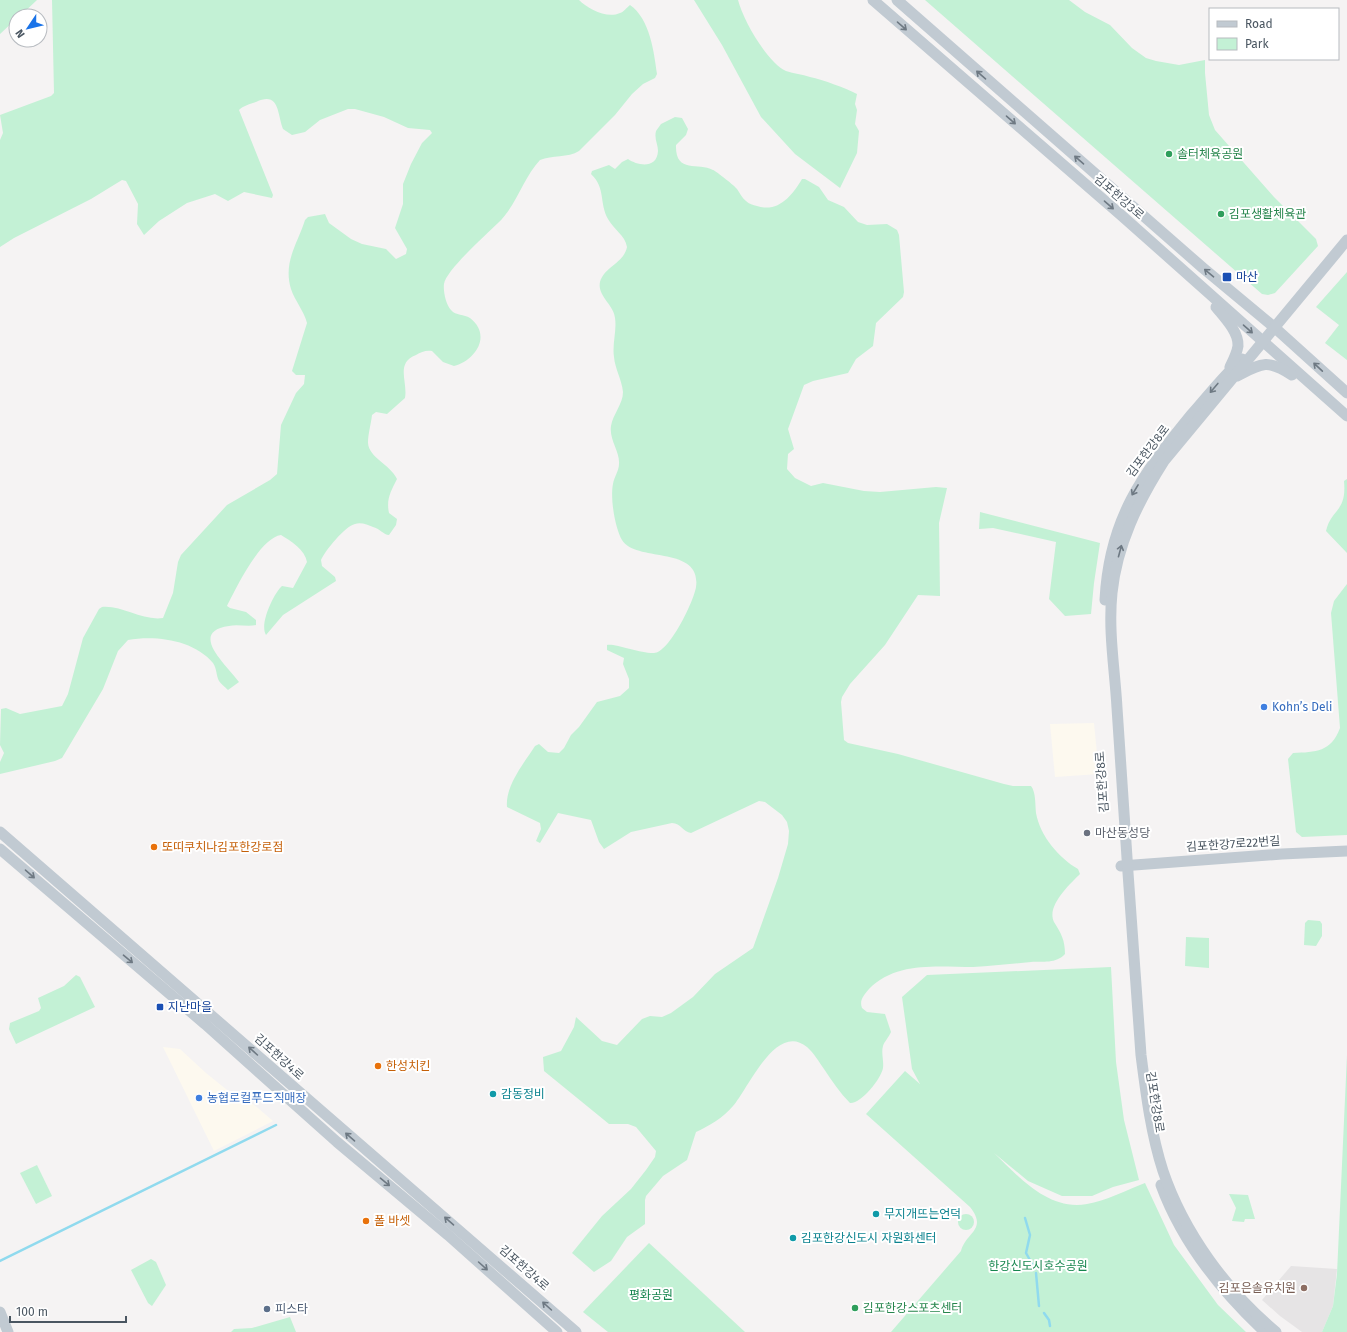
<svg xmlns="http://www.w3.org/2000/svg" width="1347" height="1332" font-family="'Fira Sans','Noto Sans KR',sans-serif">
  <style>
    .commercial { fill: #fdf9ef }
    .education { fill: #e6e4e5 }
    .green { fill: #c3f1d5 }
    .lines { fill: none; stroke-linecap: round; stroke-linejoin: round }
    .stream { stroke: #90daee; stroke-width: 2.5 }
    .tertiary { stroke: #c1cad2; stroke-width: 11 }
    .oneway { stroke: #6e7983 }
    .leisure-dot { fill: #2e9e5b; stroke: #fff; stroke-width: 1.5 }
    .transit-dot { fill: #1a4fb4; stroke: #fff; stroke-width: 1.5 }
    .shop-dot { fill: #3f7fe0; stroke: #fff; stroke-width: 1.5 }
    .worship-dot { fill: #6b7280; stroke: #fff; stroke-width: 1.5 }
    .food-dot { fill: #e8710a; stroke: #fff; stroke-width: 1.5 }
    .culture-dot { fill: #0f9aa8; stroke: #fff; stroke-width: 1.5 }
    .education-dot { fill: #8d6e63; stroke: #fff; stroke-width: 1.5 }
    .service-dot { fill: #5c6f8a; stroke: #fff; stroke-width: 1.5 }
    .labels { text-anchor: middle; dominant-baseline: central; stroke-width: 4; stroke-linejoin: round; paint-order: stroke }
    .leisure-label { font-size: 12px; fill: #27864d; stroke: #fff; text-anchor: start }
    .street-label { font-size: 12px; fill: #4a5661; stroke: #fff }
    .transit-label { font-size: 12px; fill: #164399; stroke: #fff; text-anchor: start }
    .shop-label { font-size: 12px; fill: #366cbe; stroke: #fff; text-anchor: start }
    .worship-label { font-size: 12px; fill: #5b616d; stroke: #fff; text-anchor: start }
    .food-label { font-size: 12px; fill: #c56008; stroke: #fff; text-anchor: start }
    .culture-label { font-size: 12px; fill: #0d838f; stroke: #fff; text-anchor: start }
    .park-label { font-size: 12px; fill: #17864f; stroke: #fff }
    .education-label { font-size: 12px; fill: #785e54; stroke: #fff; text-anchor: end }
    .service-label { font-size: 12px; fill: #4e5e75; stroke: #fff; text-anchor: start }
  </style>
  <rect width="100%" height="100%" fill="#f5f3f3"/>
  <g class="commercial">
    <path d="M 1094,723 L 1099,774 L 1055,777 L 1050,724 Z"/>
    <path d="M 163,1047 L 180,1049 L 206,1073 L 237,1098 L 253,1104 L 273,1121 L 214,1151 Z"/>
  </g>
  <path class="education" d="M 1291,1266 L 1337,1269 L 1333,1306 L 1322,1332 L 1302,1332 L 1280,1316 L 1262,1300 Z"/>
  <g class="green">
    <path d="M 0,0 L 37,0 L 20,16 L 16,16 L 16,19 L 0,34 Z"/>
    <path d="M 52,0 L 579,0 C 588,9 607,19 620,13 C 624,12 626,8 630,5 C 650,19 654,52 657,74 L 655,78 L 643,84 L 632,94 L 615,115 L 579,151 C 568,158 552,155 540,160 C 523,178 517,205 498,223 C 487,234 446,270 444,284 C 443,291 446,305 451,310 C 456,316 464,314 470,318 C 492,335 476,360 454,366 L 443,362 L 432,351 C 426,350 421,352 416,355 C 395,363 408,382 405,398 L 387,414 L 376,412 L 372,415 C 371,424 368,434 368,443 C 369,458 390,464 397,479 C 391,491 386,499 389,513 L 397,519 L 396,525 L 389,535 C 384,535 379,528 373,527 C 368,525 361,522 355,524 C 345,526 325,551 321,560 L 322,566 L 335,577 L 336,581 L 283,615 L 266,635 C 259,624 274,593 282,586 L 293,588 L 307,562 C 305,550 291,541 281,535 C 260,538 236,588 227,606 L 230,608 L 246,612 L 256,620 L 256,625 C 248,627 237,624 229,626 C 187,632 228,666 239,682 L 228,690 C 225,687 221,684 219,681 C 216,675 217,669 213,663 C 194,640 156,635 128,640 L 118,651 L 103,689 L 62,758 L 55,761 L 0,774 L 0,762 L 4,753 L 0,745 L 1,709 L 6,708 L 20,714 L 62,706 L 68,694 L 83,638 L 99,609 L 102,607 C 122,605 142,621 163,618 L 173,593 L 178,562 L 181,555 L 227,505 L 270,480 L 277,474 L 281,425 L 296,393 L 304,384 L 305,375 L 296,375 L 292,371 L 307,323 C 304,311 295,301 291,289 C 283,262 297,245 305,220 L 308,217 L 325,214 L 329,223 L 351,239 L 362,244 L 386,249 L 396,259 L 406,254 L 407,249 L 395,228 L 403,204 L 403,184 L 411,164 L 422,143 L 432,133 L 430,130 L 408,128 L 384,117 L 355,109 L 348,109 L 320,120 L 305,132 L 292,135 L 283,129 C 277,114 280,91 256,102 C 250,104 243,106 239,110 L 273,195 L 272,198 L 244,192 L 228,201 L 215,194 L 187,203 L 159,221 L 144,235 L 137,224 L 138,204 L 126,181 L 122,180 L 91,199 L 14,238 L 0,247 L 0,140 L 3,133 L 0,115 L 51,96 L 54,93 Z"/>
    <path d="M 694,0 L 738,0 C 743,20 767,62 786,71 C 794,74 802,74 810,77 C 823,80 846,88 857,94 L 855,104 L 857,110 L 855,124 L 859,131 L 857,153 L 840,188 L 795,154 L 761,117 L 722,45 Z"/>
    <path d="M 925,0 L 1069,0 L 1085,12 L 1110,25 L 1132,48 L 1146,58 L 1156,61 L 1179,65 L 1205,60 L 1205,73 L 1209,115 L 1215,130 L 1274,197 L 1316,239 L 1318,246 L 1275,293 L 1268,295 L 1262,294 Z"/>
    <path d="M 675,117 L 682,118 L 688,129 L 686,135 L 676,145 C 675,174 698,162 713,170 C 716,171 736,187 737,189 C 740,193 742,198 746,201 C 749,204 753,205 757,206 C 778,213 792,196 802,179 L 805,179 L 819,187 L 828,200 L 844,207 L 858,222 L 867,225 L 887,224 L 897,230 L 899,235 L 904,292 L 903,297 L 876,323 L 873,346 L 856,359 L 848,373 L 813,381 L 804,385 L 788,429 L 794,449 L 788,454 L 787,469 L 795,478 L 811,486 L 823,483 L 864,491 L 880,492 L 936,487 L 947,488 L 939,523 L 940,596 L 918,595 L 885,645 L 850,684 L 842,697 L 841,702 L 844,740 L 848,743 L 898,754 L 1004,784 L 1013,786 L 1031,786 C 1036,792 1035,805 1036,813 C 1040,836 1059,858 1078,869 L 1080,874 C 1070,884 1046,906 1054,922 C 1061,933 1065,940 1065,954 C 1056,964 1043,961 1031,962 C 1011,964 993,966 973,967 C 938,967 896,961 869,989 C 864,995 859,1000 862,1008 L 867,1012 L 885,1014 L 891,1032 C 889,1037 884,1042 883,1046 C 881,1053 884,1061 883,1068 C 881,1079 861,1104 850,1103 C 840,1093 832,1081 824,1069 C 819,1062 814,1053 807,1047 C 776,1021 748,1089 733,1106 C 723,1118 709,1126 696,1132 L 687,1160 L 663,1176 L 646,1196 L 645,1200 L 645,1224 L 627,1237 L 611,1261 L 594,1272 L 572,1253 L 602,1216 L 631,1189 L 646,1170 L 655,1157 L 656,1151 L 636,1127 L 628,1124 L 609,1124 L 544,1071 L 543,1057 L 561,1051 L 574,1027 L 576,1017 L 602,1041 L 617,1045 L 642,1019 L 650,1016 L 662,1017 L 671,1013 L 693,997 L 715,974 L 753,948 L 778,878 L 788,844 L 789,831 L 787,822 L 782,815 L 765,802 L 759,801 L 691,833 C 683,832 681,823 672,823 L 631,832 L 604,849 L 599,842 L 591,820 L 558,813 L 540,843 L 536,841 L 541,829 L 540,823 L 507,807 C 505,786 524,763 535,746 L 539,744 L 548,752 L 559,753 L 564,748 L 571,735 L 579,727 L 597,702 L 620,696 L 629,688 L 629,679 L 623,664 L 624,658 L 607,650 L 607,645 C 614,643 643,654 654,653 C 669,653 694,601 696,587 C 702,545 636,563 622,540 C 615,528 610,498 613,484 C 614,477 619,471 619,464 C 620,451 609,440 611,426 C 613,414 623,404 623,392 C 622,380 615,369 614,357 C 612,344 617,330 615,318 C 614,305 597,296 600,282 C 604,267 624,263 627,247 C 625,235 614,230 608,219 C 599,203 606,188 591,174 L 592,171 L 609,165 L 615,169 L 622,162 L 628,159 C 638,166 657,169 658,151 C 658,144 654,139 656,131 L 661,124 Z"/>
    <path d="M 1347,272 L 1347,360 L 1325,343 L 1339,325 L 1316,307 Z"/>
    <path d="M 1347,479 L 1347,553 L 1326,531 C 1331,509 1347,512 1344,481 Z"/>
    <path d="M 980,512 L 1100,543 L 1094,583 L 1091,614 L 1065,616 L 1049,599 L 1056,542 L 993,528 L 979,529 Z"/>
    <path d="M 1347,584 L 1347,835 L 1302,837 L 1296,832 L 1288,759 L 1293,753 C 1316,752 1331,752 1340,728 L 1331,613 L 1334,601 Z"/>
    <path d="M 1308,920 L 1320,921 L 1322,924 L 1322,936 L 1316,946 L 1304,945 L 1305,923 Z"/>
    <path d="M 1186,937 L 1209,938 L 1209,968 L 1185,966 Z"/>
    <path d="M 1111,967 L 1116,1062 L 1124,1120 L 1139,1180 L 1113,1187 L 1092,1196 L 1062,1196 L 1028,1181 L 994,1153 C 1019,1177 1048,1211 1087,1204 C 1105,1201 1127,1190 1145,1183 L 1174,1245 L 1218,1305 L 1246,1332 L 891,1332 L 961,1251 C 966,1232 988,1230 970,1207 L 866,1114 L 905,1071 L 920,1084 L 912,1069 L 902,997 L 927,975 Z"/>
    <path d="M 76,975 L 80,977 L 95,1007 L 16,1044 L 9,1029 L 10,1023 L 39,1011 L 41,1008 L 38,998 L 64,986 Z"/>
    <path d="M 1347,1055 L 1347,1332 L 1322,1332 L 1333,1306 L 1337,1274 Z"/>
    <path d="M 37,1165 L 52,1196 L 36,1204 L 20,1173 Z"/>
    <path d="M 1229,1194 L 1248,1195 L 1255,1219 L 1245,1219 L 1244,1222 L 1232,1221 L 1236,1208 Z"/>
    <circle cx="966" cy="1222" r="8"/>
    <path d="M 649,1243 L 745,1332 L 608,1332 L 583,1312 Z"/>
    <path d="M 151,1259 L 156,1262 L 166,1285 L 152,1306 L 148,1303 L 131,1270 Z"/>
    <path d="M 290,1317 L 296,1332 L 231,1332 L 234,1329 L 252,1328 Z"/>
  </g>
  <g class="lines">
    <g class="stream">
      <path d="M 1025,1218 L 1030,1235 L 1026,1253 L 1035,1269"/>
      <path d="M 0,1261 L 276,1125"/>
      <path d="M 1036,1273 L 1039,1306"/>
      <path d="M 1044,1313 L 1049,1320 L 1050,1326"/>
    </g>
    <g class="tertiary">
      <path d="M 873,0 L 1121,215 L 1347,416"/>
      <path d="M 897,0 L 1203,268 L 1274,327 L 1347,393"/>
      <path d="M 1216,307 C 1224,317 1239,332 1238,346 C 1237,353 1233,361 1230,367"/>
      <path d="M 1237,376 C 1262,363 1267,359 1292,375"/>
      <path d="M 1105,600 C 1109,519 1142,475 1191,415 C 1208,396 1223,376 1242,359"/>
      <path d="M 0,832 L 576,1332"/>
      <path d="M 0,849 L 205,1024 L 337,1142 L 448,1235 L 557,1332"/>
      <path d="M 1121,866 L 1282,854 L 1347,851"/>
      <path d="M 1161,1185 C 1182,1242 1220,1290 1265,1332"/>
      <path d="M 0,1312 L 8,1332"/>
      <path d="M 1276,1332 C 1227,1291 1184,1233 1163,1171 C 1151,1134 1146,1094 1141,1055 C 1133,939 1124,824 1117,708 C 1115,671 1108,631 1112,593 C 1117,544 1138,502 1164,461 L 1347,240"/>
    </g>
  </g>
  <defs><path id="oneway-shaft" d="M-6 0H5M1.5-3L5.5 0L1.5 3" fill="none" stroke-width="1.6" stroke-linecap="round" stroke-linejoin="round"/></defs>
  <g class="oneway">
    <use href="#oneway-shaft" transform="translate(902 26) rotate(41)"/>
    <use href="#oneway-shaft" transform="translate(981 75) rotate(-139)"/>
    <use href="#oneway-shaft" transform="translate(1011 120) rotate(41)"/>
    <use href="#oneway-shaft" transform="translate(1079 160) rotate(-139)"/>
    <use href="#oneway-shaft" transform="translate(1109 205) rotate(41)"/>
    <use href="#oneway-shaft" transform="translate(1209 273) rotate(-140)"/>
    <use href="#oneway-shaft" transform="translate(1248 329) rotate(41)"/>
    <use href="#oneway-shaft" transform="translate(1318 367) rotate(-137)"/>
    <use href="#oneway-shaft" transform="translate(1214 388) rotate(130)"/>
    <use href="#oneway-shaft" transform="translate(1135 490) rotate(121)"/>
    <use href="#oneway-shaft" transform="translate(1120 551) rotate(-75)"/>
    <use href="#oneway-shaft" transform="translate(30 874) rotate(41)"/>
    <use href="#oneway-shaft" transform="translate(128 959) rotate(40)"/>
    <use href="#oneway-shaft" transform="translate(253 1051) rotate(-138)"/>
    <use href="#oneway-shaft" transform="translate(350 1137) rotate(-139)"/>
    <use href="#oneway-shaft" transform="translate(385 1182) rotate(40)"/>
    <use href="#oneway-shaft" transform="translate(449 1221) rotate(-139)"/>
    <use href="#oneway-shaft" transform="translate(483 1266) rotate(42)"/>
    <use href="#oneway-shaft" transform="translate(547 1306) rotate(-138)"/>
  </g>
  <g class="leisure-dot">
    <circle cx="1169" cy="154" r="4"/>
    <circle cx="1221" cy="214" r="4"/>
    <circle cx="855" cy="1308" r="4"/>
  </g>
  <g class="transit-dot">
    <rect x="1222" y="272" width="10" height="10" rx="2"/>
    <rect x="156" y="1003" width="8" height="8" rx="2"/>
  </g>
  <g class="shop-dot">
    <circle cx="1264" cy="707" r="4"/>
    <circle cx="199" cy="1098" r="4"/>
  </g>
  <circle class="worship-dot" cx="1087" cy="833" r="4"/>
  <g class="food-dot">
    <circle cx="154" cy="847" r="4"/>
    <circle cx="378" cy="1066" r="4"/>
    <circle cx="366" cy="1221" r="4"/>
  </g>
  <g class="culture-dot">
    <circle cx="493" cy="1094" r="4"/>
    <circle cx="876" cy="1214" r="4"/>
    <circle cx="793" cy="1238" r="4"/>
  </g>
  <circle class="education-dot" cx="1304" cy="1288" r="4"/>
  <circle class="service-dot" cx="267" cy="1309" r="4"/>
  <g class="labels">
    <g class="leisure-label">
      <text x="1177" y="154">솔터체육공원</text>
      <text x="1229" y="214">김포생활체육관</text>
      <text x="863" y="1308">김포한강스포츠센터</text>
    </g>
    <g class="street-label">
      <text transform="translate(1119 197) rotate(41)">김포한강3로</text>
      <text transform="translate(1148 451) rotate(-53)">김포한강8로</text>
      <text transform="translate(1102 782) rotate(-94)">김포한강8로</text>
      <text transform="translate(1233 844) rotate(-4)">김포한강7로22번길</text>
      <text transform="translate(279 1057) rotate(42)">김포한강4로</text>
      <text transform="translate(1155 1102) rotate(81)">김포한강8로</text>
      <text transform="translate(524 1268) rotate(41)">김포한강4로</text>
    </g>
    <g class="transit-label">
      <text x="1236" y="277">마산</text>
      <text x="168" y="1007">지난마을</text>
    </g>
    <g class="shop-label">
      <text x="1272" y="707">Kohn’s Deli</text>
      <text x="207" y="1098">농협로컬푸드직매장</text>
    </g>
    <g class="worship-label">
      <text x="1095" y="833">마산동성당</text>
    </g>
    <g class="food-label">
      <text x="162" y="847">또띠쿠치나김포한강로점</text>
      <text x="386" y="1066">한성치킨</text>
      <text x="374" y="1221">폴 바셋</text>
    </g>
    <g class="culture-label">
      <text x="501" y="1094">감동정비</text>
      <text x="884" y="1214">무지개뜨는언덕</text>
      <text x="801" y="1238">김포한강신도시 자원화센터</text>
    </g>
    <g class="park-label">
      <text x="1038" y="1266">한강신도시호수공원</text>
      <text x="651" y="1295">평화공원</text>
    </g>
    <g class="education-label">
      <text x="1296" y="1288">김포은솔유치원</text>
    </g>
    <g class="service-label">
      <text x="275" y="1309">피스타</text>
    </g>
  </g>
  <rect x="1209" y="8" width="130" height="52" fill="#ffffff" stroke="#b7bbc0"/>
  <rect x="1217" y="21" width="20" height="6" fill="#c1cad2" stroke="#b7bbc0"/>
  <text x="1245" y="28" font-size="12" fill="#4a5661">Road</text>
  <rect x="1217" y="38" width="20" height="12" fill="#c3f1d5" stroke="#b7bbc0"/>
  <text x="1245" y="48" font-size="12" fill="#4a5661">Park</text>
  <g transform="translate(28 28) rotate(235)"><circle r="19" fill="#ffffff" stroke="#b7bbc0"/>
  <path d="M0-3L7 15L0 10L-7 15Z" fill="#1a73e8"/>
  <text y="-6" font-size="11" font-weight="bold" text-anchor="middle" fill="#4a5661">N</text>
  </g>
  <path d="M10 1316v6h116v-6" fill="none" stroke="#4a5661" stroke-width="2"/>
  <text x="16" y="1316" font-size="12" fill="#4a5661" stroke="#ffffff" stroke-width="3" paint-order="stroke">100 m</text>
</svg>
